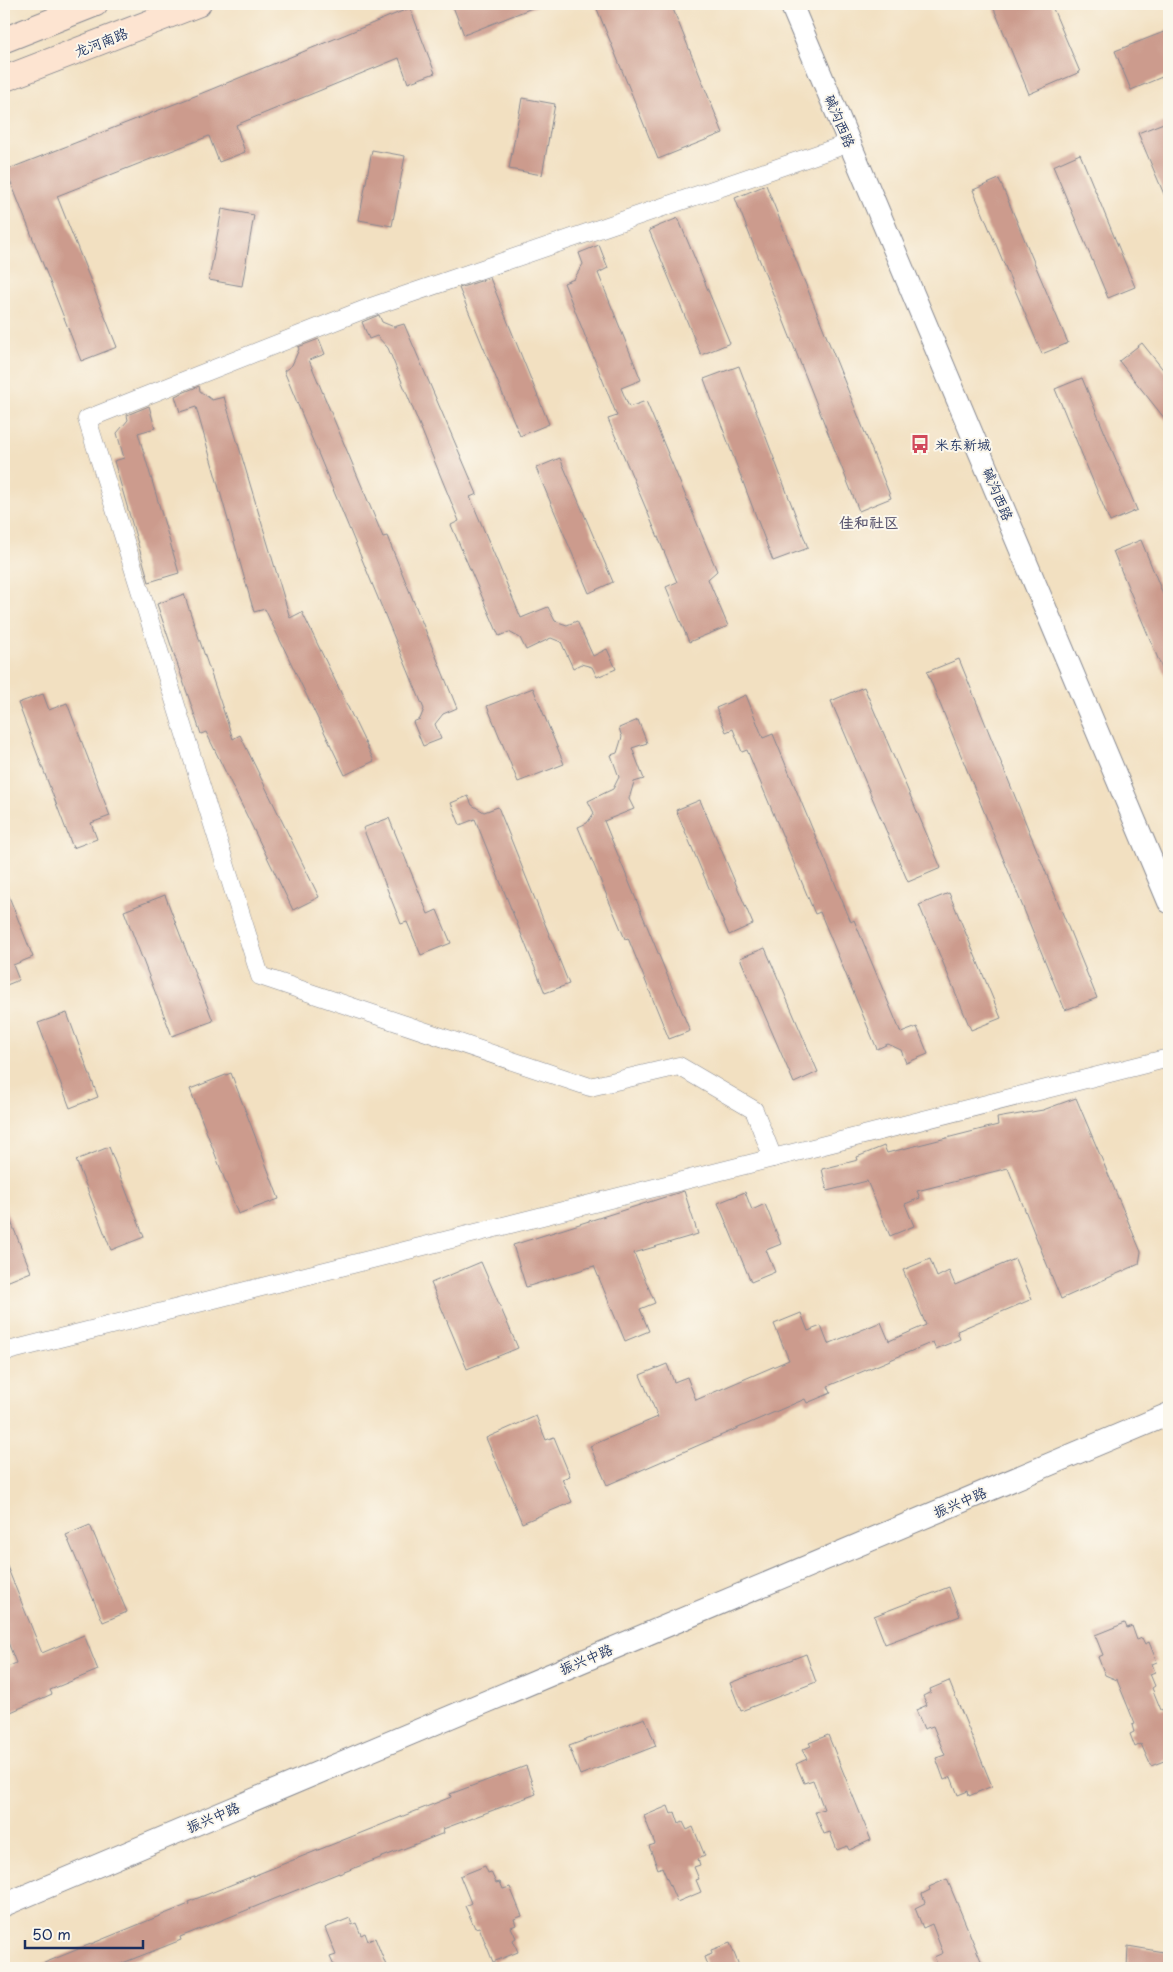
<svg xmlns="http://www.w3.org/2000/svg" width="1173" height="1972" font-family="'Playpen Sans','LXGW WenKai TC',sans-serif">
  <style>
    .building { fill: #cc9b8d }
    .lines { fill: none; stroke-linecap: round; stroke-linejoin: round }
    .minor-casing { stroke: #868890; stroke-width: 19 }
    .tertiary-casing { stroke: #868890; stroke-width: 24 }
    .secondary-casing { stroke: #868890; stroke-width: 27 }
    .minor { stroke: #fff; stroke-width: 18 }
    .tertiary { stroke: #fff; stroke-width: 22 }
    .secondary { stroke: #fde4d1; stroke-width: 25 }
    .labels { text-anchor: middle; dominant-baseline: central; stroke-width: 4; stroke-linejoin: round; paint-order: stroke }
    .street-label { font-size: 14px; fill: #1b2f5e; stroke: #fbf7ec }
    .poi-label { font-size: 14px; fill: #1b2f5e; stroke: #fbf7ec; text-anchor: start }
    .neighbourhood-label { font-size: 15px; font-weight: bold; fill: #59556e; stroke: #fbf7ec }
  </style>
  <rect width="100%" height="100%" fill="#fbf7ec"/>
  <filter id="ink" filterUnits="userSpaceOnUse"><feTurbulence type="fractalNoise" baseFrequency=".02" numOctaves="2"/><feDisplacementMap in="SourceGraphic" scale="10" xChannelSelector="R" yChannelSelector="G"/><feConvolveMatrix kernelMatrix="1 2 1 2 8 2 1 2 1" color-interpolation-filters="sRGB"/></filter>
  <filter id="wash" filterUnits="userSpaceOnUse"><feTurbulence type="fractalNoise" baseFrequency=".0096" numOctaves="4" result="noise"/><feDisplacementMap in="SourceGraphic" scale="20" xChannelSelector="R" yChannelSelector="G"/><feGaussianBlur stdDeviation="1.12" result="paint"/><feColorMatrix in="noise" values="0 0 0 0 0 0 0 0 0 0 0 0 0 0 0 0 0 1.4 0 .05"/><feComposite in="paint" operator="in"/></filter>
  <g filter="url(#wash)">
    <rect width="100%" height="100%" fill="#f2e0c1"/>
    <g id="blocks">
      <g class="building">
        <path d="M 452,4 L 542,4 L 464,35 Z"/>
        <path d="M 595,4 L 671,4 L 723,133 L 658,159 Z"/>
        <path d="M 992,4 L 1051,4 L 1080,72 L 1029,94 Z"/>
        <path d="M 410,8 L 435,73 L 408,83 L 399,58 L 236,125 L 245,152 L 219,162 L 209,136 L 57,196 L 117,347 L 81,361 L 6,170 L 195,96 Z"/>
        <path d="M 1169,30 L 1169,74 L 1131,90 L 1115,51 Z"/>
        <path d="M 522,98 L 555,104 L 542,175 L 509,169 Z"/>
        <path d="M 1166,122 L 1169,130 L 1169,206 L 1138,133 Z"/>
        <path d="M 372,150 L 405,156 L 392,226 L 359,220 Z"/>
        <path d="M 1080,154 L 1135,287 L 1108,298 L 1053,166 Z"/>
        <path d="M 999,179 L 1068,343 L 1042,354 L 973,190 Z"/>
        <path d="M 766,185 L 891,498 L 859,511 L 735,198 Z"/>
        <path d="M 222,209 L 254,215 L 242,286 L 209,280 Z"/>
        <path d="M 678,218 L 730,343 L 701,355 L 649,230 Z"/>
        <path d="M 599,245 L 608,268 L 598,273 L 641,380 L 621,388 L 629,407 L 646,401 L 717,571 L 708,579 L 728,626 L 689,642 L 666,587 L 677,582 L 608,419 L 617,416 L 564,283 L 574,279 L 583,264 L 579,253 Z"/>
        <path d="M 490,278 L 549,424 L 520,436 L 459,288 Z"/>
        <path d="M 379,315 L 382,322 L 394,327 L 404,324 L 477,494 L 470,497 L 521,618 L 548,607 L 555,621 L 567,625 L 577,621 L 593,656 L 607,649 L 616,669 L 597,677 L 592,667 L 581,664 L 573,668 L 561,642 L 551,638 L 526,650 L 520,638 L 509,632 L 499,636 L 451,525 L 459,521 L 388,348 L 377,336 L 369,339 L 362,322 Z"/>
        <path d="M 319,339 L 325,354 L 309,360 L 383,537 L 387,536 L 457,708 L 443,714 L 435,724 L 441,739 L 423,746 L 413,722 L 420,719 L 424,709 L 284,371 L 292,365 L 299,349 L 298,347 Z"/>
        <path d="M 1142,343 L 1169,377 L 1169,424 L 1119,361 Z"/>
        <path d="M 739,366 L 808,548 L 773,561 L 704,379 Z"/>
        <path d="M 1082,378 L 1137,510 L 1110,522 L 1055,389 Z"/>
        <path d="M 199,386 L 200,391 L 212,400 L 224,397 L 290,618 L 302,612 L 374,761 L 345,775 L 265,609 L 254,612 L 196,407 L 180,412 L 175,396 Z"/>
        <path d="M 149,406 L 155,428 L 138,433 L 179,573 L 149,582 L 114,461 L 124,458 L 117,433 L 128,420 L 127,415 Z"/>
        <path d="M 560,458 L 613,582 L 589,593 L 536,468 Z"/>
        <path d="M 1141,540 L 1169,609 L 1169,685 L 1113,551 Z"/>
        <path d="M 184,594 L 233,739 L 240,735 L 319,897 L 293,910 L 206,732 L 201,734 L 157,604 Z"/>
        <path d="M 959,659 L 1097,998 L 1065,1010 L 927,672 Z"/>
        <path d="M 864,687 L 941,868 L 908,882 L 831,701 Z"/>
        <path d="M 533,688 L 564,764 L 518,782 L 487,706 Z"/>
        <path d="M 43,694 L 49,710 L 67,703 L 110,816 L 91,823 L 97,839 L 73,848 L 18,703 Z"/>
        <path d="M 746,695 L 763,738 L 773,734 L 851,922 L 854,920 L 901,1033 L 917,1027 L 928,1054 L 906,1063 L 901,1050 L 888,1044 L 877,1049 L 820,912 L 815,914 L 747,750 L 742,752 L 733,729 L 726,732 L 716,708 Z"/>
        <path d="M 638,720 L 647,743 L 632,748 L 644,779 L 634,782 L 629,799 L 634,809 L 604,821 L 690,1031 L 669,1039 L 628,938 L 625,939 L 578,827 L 587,823 L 594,813 L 588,801 L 613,789 L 619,777 L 611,755 L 617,753 L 622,737 L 619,728 Z"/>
        <path d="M 468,796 L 472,805 L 484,812 L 498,807 L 569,984 L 545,993 L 475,819 L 460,825 L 451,803 Z"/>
        <path d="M 700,800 L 753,924 L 729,935 L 676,810 Z"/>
        <path d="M 389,818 L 428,914 L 437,910 L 451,943 L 421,955 L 407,922 L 401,924 L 363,828 Z"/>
        <path d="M 4,884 L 33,957 L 13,965 L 19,980 L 4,986 Z"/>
        <path d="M 949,893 L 1001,1018 L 971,1030 L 919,905 Z"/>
        <path d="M 165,895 L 213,1021 L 172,1036 L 124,911 Z"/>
        <path d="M 765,948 L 818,1072 L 794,1083 L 740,958 Z"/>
        <path d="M 67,1013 L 98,1097 L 70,1108 L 38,1023 Z"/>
        <path d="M 231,1073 L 279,1199 L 238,1214 L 190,1089 Z"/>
        <path d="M 1076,1098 L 1141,1252 L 1139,1264 L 1061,1299 L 1008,1168 L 917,1191 L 920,1198 L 905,1204 L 914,1226 L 890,1236 L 867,1181 L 827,1191 L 822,1169 L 858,1160 L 857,1157 L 884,1146 L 887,1153 L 998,1125 L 997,1118 L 1043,1110 Z"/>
        <path d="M 109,1147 L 144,1237 L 111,1250 L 76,1160 Z"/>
        <path d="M 684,1191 L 698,1234 L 634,1253 L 655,1303 L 640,1309 L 649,1331 L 625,1341 L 594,1266 L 526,1287 L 513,1245 Z"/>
        <path d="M 745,1192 L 752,1210 L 765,1204 L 781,1244 L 766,1250 L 775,1272 L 751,1282 L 718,1203 Z"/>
        <path d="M 4,1204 L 31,1272 L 4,1283 Z"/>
        <path d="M 930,1259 L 937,1277 L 949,1271 L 955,1285 L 1015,1259 L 1032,1299 L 957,1331 L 960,1339 L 936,1349 L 933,1342 L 828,1386 L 831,1393 L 807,1403 L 805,1399 L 607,1485 L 590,1446 L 658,1417 L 640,1375 L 667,1364 L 674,1382 L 687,1377 L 696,1400 L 789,1360 L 774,1324 L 801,1313 L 808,1331 L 821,1326 L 828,1344 L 881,1322 L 889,1341 L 926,1325 L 903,1270 Z"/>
        <path d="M 481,1262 L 518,1348 L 467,1369 L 431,1283 Z"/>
        <path d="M 536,1416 L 546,1440 L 554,1437 L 570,1476 L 562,1479 L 572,1502 L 522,1523 L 486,1438 Z"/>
        <path d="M 90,1525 L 127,1612 L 103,1622 L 66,1535 Z"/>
        <path d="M 4,1559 L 42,1653 L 84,1635 L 98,1670 L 50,1690 L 52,1694 L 4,1715 L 4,1669 L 16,1663 L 4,1632 Z"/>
        <path d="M 949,1587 L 960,1616 L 885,1644 L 874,1616 Z"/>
        <path d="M 1125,1623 L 1127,1628 L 1132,1626 L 1137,1640 L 1142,1638 L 1145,1644 L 1149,1642 L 1157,1662 L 1152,1664 L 1155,1672 L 1150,1674 L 1155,1686 L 1152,1688 L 1161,1710 L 1166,1708 L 1169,1717 L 1169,1759 L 1151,1766 L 1141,1744 L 1135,1747 L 1130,1734 L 1134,1732 L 1132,1725 L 1135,1724 L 1117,1680 L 1105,1675 L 1098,1657 L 1103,1655 L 1095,1635 Z"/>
        <path d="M 806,1654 L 816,1682 L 741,1711 L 730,1683 Z"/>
        <path d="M 949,1681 L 992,1786 L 969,1796 L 968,1791 L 958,1795 L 951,1777 L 944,1780 L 936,1758 L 945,1755 L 933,1726 L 924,1729 L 916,1710 L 927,1705 L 923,1696 L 931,1692 L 930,1689 Z"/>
        <path d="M 645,1718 L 656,1746 L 580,1775 L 569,1746 Z"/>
        <path d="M 828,1735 L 871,1840 L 849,1850 L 847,1846 L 837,1850 L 830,1832 L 824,1834 L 815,1812 L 824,1809 L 813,1780 L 804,1783 L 796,1764 L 807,1759 L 802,1750 L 811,1746 L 809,1743 Z"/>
        <path d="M 526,1766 L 536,1794 L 443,1829 L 444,1833 L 339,1874 L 339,1873 L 180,1937 L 181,1940 L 110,1968 L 32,1968 L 189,1904 L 188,1902 L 451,1797 L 450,1794 Z"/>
        <path d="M 668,1806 L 671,1814 L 675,1812 L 679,1824 L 683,1822 L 687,1830 L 693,1827 L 705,1856 L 698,1859 L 700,1865 L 694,1867 L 699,1879 L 696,1880 L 701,1892 L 677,1902 L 662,1867 L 658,1869 L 649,1846 L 655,1844 L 644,1816 Z"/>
        <path d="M 485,1866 L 488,1873 L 491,1872 L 496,1883 L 500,1882 L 503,1889 L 510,1887 L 522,1916 L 514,1919 L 516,1925 L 511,1927 L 516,1938 L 513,1940 L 518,1952 L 493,1962 L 479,1927 L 475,1928 L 465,1906 L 471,1903 L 460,1876 Z"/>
        <path d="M 947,1879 L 984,1968 L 939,1968 L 934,1957 L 943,1953 L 932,1924 L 923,1928 L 915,1908 L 925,1903 L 922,1894 L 930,1890 L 929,1887 Z"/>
        <path d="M 350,1918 L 352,1925 L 356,1923 L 361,1935 L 365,1933 L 368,1941 L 375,1938 L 387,1968 L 335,1968 L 330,1957 L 336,1955 L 325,1928 Z"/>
        <path d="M 730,1943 L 740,1968 L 708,1968 L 704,1957 L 712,1954 L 711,1950 Z"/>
        <path d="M 1128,1946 L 1169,1953 L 1169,1968 L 1127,1968 Z"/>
      </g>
    </g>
  </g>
  <g filter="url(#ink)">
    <use href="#blocks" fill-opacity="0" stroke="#868890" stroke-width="1"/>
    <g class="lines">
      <g class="minor-casing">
        <g id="minor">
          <path d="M 773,1158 L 754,1110 L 679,1066 L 590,1087 L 260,976 L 87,419 L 368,308 L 850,143"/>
          <path d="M 4,1352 L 1169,1058"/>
        </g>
      </g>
      <g class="tertiary-casing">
        <g id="tertiary">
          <path d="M 791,4 L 1169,902"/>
          <path d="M 4,1905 L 1169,1414"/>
        </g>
      </g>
      <g class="secondary-casing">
        <g id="secondary">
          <path d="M 4,40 L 95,4"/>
          <path d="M 4,79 L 198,4"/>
        </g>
      </g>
      <use href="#minor" class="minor"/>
      <use href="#tertiary" class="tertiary"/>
      <use href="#secondary" class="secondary"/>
    </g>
  </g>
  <defs>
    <g id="bus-bare" transform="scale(1.5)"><path d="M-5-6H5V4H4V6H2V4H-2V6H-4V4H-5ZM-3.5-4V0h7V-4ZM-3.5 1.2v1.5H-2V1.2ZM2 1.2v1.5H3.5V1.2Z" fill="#d1495b" stroke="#fbf7ec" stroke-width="2.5" paint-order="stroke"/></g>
  </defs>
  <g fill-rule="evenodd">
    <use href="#bus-bare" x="920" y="444"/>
  </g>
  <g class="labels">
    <g class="street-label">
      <text transform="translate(101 42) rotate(-21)">龙河南路</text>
      <text transform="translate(840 121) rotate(67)">碱沟西路</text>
      <text transform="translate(998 494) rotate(67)">碱沟西路</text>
      <text transform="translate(960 1502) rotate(-23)">振兴中路</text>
      <text transform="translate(586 1659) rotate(-23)">振兴中路</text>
      <text transform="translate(213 1817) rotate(-23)">振兴中路</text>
    </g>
    <g class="poi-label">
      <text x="935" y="444">米东新城</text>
    </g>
    <g class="neighbourhood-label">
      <text x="869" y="521">佳和社区</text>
    </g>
  </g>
  <rect width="1173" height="1972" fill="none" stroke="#fbf7ec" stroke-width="20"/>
  <path d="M25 1940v8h118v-8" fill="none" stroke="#1b2f5e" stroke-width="2.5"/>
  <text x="32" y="1940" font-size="15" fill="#1b2f5e" stroke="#fbf7ec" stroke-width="4" paint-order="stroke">50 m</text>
</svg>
